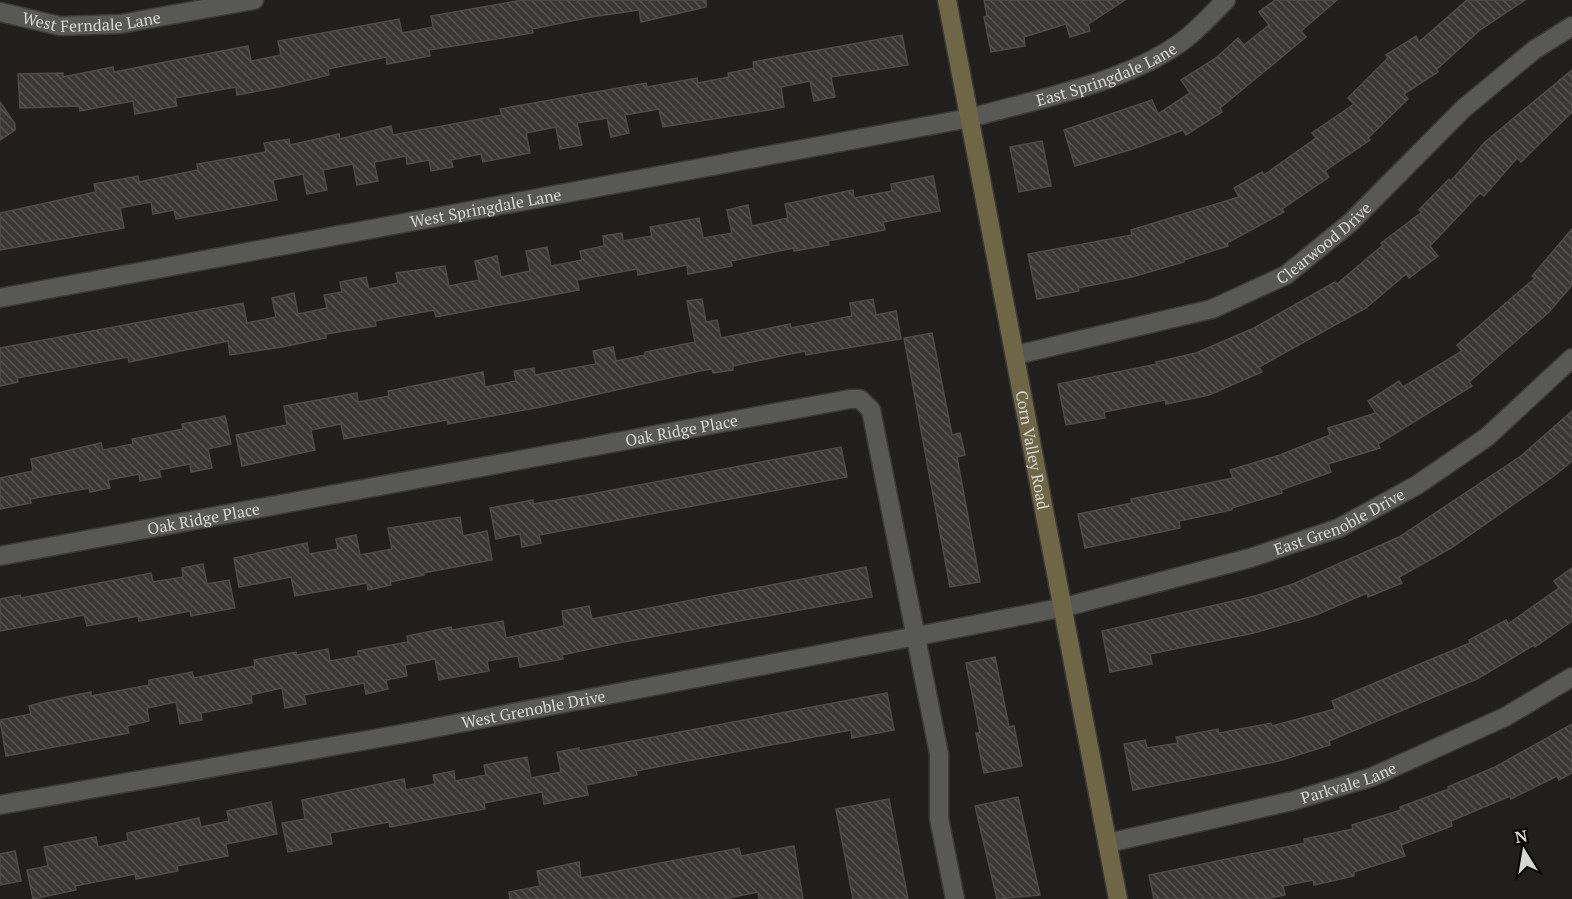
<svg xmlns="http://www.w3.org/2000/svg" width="1572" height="899" font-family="'PT Serif',serif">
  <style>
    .building { fill: url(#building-back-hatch); stroke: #4e4b4a; stroke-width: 1.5 }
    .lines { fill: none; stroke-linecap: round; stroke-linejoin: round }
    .minor-casing { stroke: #3b3a38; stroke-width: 21 }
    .tertiary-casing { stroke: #3b3a38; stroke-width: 21 }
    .secondary-casing { stroke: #3b3a38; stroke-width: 21 }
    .minor { stroke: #585855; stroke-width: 18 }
    .tertiary { stroke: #585855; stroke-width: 18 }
    .secondary { stroke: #6f6646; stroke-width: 18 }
    .labels { text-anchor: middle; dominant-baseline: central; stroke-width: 4.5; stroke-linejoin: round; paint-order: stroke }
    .street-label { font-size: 16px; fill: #d6d6d4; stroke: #090908 }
  </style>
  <defs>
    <pattern id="building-back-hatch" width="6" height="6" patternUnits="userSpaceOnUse" patternTransform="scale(1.5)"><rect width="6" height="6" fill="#3a3736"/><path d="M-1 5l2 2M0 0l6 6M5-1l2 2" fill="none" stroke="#565352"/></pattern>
  </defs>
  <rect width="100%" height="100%" fill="#201f1d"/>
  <g class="building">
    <path d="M 523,0 L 706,0 L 706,7 L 641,22 L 639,10 L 591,17 L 532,29 L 533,33 L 429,50 L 430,56 L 387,64 L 386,57 L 328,69 L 329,75 L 279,87 L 237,95 L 236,87 L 175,98 L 177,106 L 135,114 L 133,101 L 80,111 L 79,106 L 20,108 L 18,74 L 63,73 L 63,77 L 113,67 L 114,72 L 248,46 L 251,61 L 281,55 L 278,41 L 399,19 L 402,33 L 433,27 L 431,16 Z"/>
    <path d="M 984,0 L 1125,0 L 1088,24 L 1090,31 L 1070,37 L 1066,24 L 1024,37 L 1025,46 L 991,52 L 984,17 L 987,16 Z"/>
    <path d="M 1275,0 L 1337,0 L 1301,31 L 1306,37 L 1220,108 L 1222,112 L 1186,135 L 1183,130 L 1133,149 L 1075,166 L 1064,130 L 1152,100 L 1158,114 L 1190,93 L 1181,80 L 1216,58 L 1238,38 L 1244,45 L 1269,25 L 1259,12 Z"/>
    <path d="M 1467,0 L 1525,0 L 1480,30 L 1437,69 L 1438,72 L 1404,94 L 1408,99 L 1368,138 L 1370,140 L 1325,171 L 1329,177 L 1282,209 L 1284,212 L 1227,243 L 1228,246 L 1184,260 L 1184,262 L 1132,277 L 1078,288 L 1079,291 L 1037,299 L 1028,254 L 1132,235 L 1131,230 L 1239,197 L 1234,188 L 1262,172 L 1264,175 L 1316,138 L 1312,133 L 1354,104 L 1348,98 L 1388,58 L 1386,55 L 1416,36 L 1419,42 Z"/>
    <path d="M 902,35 L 908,65 L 831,77 L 835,97 L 814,101 L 810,81 L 781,87 L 784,107 L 763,111 L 663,127 L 659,109 L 625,115 L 629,133 L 611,137 L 607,118 L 577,123 L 582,145 L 560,149 L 556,127 L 526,133 L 530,153 L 483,162 L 481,154 L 451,160 L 453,167 L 431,171 L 429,160 L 407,164 L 406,156 L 374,162 L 378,181 L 357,185 L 353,164 L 323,170 L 327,190 L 307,194 L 303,174 L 273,180 L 277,200 L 176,219 L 174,210 L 153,214 L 151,202 L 120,208 L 124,228 L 0,250 L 0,213 L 96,192 L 94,184 L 138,176 L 139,182 L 198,170 L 197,164 L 266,152 L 264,143 L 289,139 L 290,145 L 339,134 L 340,139 L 391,126 L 393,135 L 502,115 L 500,109 L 646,83 L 647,87 L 697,78 L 698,83 L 729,77 L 728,73 L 754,68 L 753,62 Z"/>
    <path d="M 1572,70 L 1572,112 L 1521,162 L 1517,158 L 1484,196 L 1480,193 L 1430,246 L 1438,256 L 1409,278 L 1406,274 L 1366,308 L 1259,367 L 1262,372 L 1209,395 L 1166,404 L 1165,400 L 1104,412 L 1105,418 L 1066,425 L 1058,384 L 1157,364 L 1156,362 L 1196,353 L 1254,328 L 1335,282 L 1337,284 L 1383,245 L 1381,243 L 1422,212 L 1419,210 L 1449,179 L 1451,181 L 1485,142 Z"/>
    <path d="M 0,102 L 15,124 L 15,130 L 0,140 Z"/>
    <path d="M 1042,141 L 1051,186 L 1019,192 L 1010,147 Z"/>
    <path d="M 933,176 L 940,211 L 883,222 L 885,230 L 828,241 L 829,245 L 794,251 L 794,248 L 731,261 L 732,266 L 688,274 L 687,265 L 638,275 L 637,269 L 577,280 L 579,290 L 436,317 L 434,310 L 375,321 L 376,326 L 326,334 L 326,338 L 282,347 L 230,355 L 228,341 L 129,362 L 128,357 L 17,378 L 18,382 L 0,386 L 0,348 L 243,303 L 247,323 L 276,317 L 272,298 L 294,293 L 298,314 L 327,308 L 324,295 L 342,292 L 340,282 L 366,277 L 369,289 L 398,283 L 396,273 L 445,266 L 449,286 L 479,280 L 475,261 L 497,256 L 501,277 L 530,271 L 526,251 L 547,247 L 551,266 L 582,260 L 580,251 L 604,246 L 603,236 L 622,233 L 623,241 L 652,236 L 650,227 L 699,218 L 703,238 L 732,233 L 727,210 L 748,205 L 752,226 L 788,218 L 785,204 L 853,190 L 854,198 L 892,191 L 891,184 Z"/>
    <path d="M 1572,229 L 1572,285 L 1549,312 L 1469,382 L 1472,386 L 1378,444 L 1380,448 L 1328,464 L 1331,472 L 1281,490 L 1282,493 L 1232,508 L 1232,510 L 1179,521 L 1180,528 L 1085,548 L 1078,514 L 1132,503 L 1131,499 L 1233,478 L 1230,470 L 1280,455 L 1330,435 L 1328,428 L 1376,413 L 1368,401 L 1399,381 L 1403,387 L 1462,351 L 1457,345 L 1535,278 L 1532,276 Z"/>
    <path d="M 702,299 L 706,322 L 717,320 L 721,338 L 790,324 L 791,328 L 852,316 L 850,303 L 873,299 L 876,315 L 896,311 L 901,339 L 806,355 L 805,351 L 733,366 L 733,370 L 713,373 L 712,369 L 700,371 L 541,407 L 448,424 L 447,420 L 344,439 L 341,424 L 311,430 L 315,450 L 242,466 L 236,435 L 287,425 L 284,406 L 357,393 L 358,402 L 389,396 L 388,391 L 483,372 L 485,387 L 516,381 L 514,371 L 534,368 L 535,375 L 596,364 L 593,351 L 613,347 L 616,361 L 645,355 L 645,352 L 695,342 L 687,301 Z"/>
    <path d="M 932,333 L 952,435 L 960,433 L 965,455 L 957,457 L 980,582 L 950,587 L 904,338 Z"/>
    <path d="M 1572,411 L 1572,461 L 1554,476 L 1451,548 L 1399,577 L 1402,583 L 1368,597 L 1367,593 L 1316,615 L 1254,633 L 1150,654 L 1152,664 L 1110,672 L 1102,631 L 1255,596 L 1293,584 L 1399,537 L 1521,456 Z"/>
    <path d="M 225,416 L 231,444 L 208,449 L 212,468 L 191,472 L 190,464 L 159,470 L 161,477 L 140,481 L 139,474 L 108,480 L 110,488 L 90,492 L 89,488 L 30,499 L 31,503 L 0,509 L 0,478 L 33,471 L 31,459 L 101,443 L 103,450 L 133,444 L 132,439 L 183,429 L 182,424 Z"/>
    <path d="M 841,447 L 847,477 L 539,535 L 541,543 L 522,547 L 520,534 L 496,539 L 490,508 L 533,500 L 533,504 L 586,495 Z"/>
    <path d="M 460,517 L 463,536 L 487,531 L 492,560 L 423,573 L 424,575 L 390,582 L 391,585 L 368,590 L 367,583 L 295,596 L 291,577 L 239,587 L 234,558 L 307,543 L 309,554 L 338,549 L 336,539 L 356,535 L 360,555 L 392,549 L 388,528 Z"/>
    <path d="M 203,564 L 207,584 L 229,580 L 235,608 L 191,616 L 190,611 L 139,621 L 138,616 L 87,626 L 84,615 L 0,631 L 0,599 L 20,595 L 21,598 L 151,573 L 153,582 L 183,577 L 182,568 Z"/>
    <path d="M 866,567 L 872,597 L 613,644 L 562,655 L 563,659 L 520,667 L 518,656 L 487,661 L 489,671 L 439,680 L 435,659 L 405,665 L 407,676 L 386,680 L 388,689 L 366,694 L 364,683 L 304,695 L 306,704 L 285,708 L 282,688 L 251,695 L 252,703 L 201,713 L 202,720 L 180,724 L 176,702 L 147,708 L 149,721 L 127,726 L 129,733 L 6,756 L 0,720 L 31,714 L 29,706 L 47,701 L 91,692 L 91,696 L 149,685 L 149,680 L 192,672 L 194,678 L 255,666 L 254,660 L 296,652 L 297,655 L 328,649 L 330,661 L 358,656 L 358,651 L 408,642 L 407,636 L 451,627 L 452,630 L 503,621 L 506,638 L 564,626 L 562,611 L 589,606 L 592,619 Z"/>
    <path d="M 1572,568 L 1572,621 L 1535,647 L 1534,645 L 1477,679 L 1329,741 L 1330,745 L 1279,761 L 1133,790 L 1124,744 L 1145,740 L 1147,748 L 1178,743 L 1176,737 L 1218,729 L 1219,733 L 1271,723 L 1272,726 L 1335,709 L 1332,701 L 1470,643 L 1469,640 L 1506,620 L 1508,624 L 1559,588 L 1554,581 Z"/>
    <path d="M 995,657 L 1009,727 L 1014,726 L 1022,766 L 984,773 L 976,733 L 980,733 L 966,663 Z"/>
    <path d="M 887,693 L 894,730 L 852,738 L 851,730 L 687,761 L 636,771 L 637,775 L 586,785 L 588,795 L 544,804 L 542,792 L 484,803 L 485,809 L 441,817 L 390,827 L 389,822 L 330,833 L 332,844 L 288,852 L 282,823 L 305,819 L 302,800 L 404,779 L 406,790 L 435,784 L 433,775 L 454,771 L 455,781 L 486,775 L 484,765 L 527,757 L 531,778 L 561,772 L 557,752 L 579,748 L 579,751 Z"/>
    <path d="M 1572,724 L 1572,773 L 1559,780 L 1557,776 L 1511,799 L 1510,796 L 1451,821 L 1452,826 L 1401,845 L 1405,856 L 1354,872 L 1354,876 L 1314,885 L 1313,880 L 1283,886 L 1285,895 L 1265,899 L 1154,899 L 1149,875 L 1305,843 L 1304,839 L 1353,829 L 1352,825 L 1401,810 L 1400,807 L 1449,789 L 1448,787 L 1495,767 Z"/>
    <path d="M 1018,797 L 1040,895 L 997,899 L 975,806 Z"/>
    <path d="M 889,799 L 908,899 L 853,899 L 836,809 Z"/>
    <path d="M 271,802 L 277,834 L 226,844 L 228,856 L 177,866 L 178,871 L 136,879 L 135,874 L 75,886 L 76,890 L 33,899 L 27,870 L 48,866 L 44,847 L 96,837 L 98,847 L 128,841 L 127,833 L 199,818 L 201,827 L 229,821 L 227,811 Z"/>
    <path d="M 794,846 L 803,899 L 759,899 L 758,892 L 724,899 L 510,899 L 509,892 L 540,886 L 537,871 L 579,862 L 581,878 L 739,848 L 741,856 Z"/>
    <path d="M 15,851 L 21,881 L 0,885 L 0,854 Z"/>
  </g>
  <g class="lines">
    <g class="minor-casing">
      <g id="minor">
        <path id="s1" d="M 0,12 L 60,26 L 120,24 L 254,0"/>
        <path id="s2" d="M 1016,355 L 1212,309 L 1286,275 L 1350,223 L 1463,109 L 1534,50 L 1572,26"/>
        <path id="s3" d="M 0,556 L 850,399 L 860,399 L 871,410 L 939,754 L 939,818 L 955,899"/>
        <path id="s4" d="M 0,805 L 407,733 L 917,636 L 1065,607 L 1250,558 L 1339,528 L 1417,485 L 1487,437 L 1572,358"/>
        <path id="s5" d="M 1108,843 L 1292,801 L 1372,777 L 1505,717 L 1572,677"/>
      </g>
    </g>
    <g class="tertiary-casing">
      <g id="tertiary">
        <path id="s6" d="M 0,298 L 970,118 C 1037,99 1135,81 1189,36 C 1202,25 1214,12 1226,0"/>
      </g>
    </g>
    <g class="secondary-casing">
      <g id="secondary">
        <path id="s7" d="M 947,0 L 1118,899"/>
      </g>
    </g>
    <use href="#minor" class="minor"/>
    <use href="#tertiary" class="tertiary"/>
    <use href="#secondary" class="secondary"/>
  </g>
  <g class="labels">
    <g class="street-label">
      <text stroke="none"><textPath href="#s1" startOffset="93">West Ferndale Lane</textPath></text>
      <text stroke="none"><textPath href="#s6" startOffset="1130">East Springdale Lane</textPath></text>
      <text stroke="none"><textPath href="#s6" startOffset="494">West Springdale Lane</textPath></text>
      <text stroke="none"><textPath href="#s2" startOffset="332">Clearwood Drive</textPath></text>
      <text stroke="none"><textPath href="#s3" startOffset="693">Oak Ridge Place</textPath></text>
      <text stroke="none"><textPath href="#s7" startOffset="458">Corn Valley Road</textPath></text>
      <text stroke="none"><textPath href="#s3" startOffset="207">Oak Ridge Place</textPath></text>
      <text stroke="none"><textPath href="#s4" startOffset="1371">East Grenoble Drive</textPath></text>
      <text stroke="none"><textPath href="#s4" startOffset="542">West Grenoble Drive</textPath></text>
      <text stroke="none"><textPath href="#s5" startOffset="248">Parkvale Lane</textPath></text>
    </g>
  </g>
  <g transform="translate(1524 851) rotate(349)" stroke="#090908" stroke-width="4.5" paint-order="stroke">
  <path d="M0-4.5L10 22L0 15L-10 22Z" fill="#d6d6d4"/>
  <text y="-9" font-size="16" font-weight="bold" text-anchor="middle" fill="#d6d6d4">N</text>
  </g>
</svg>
